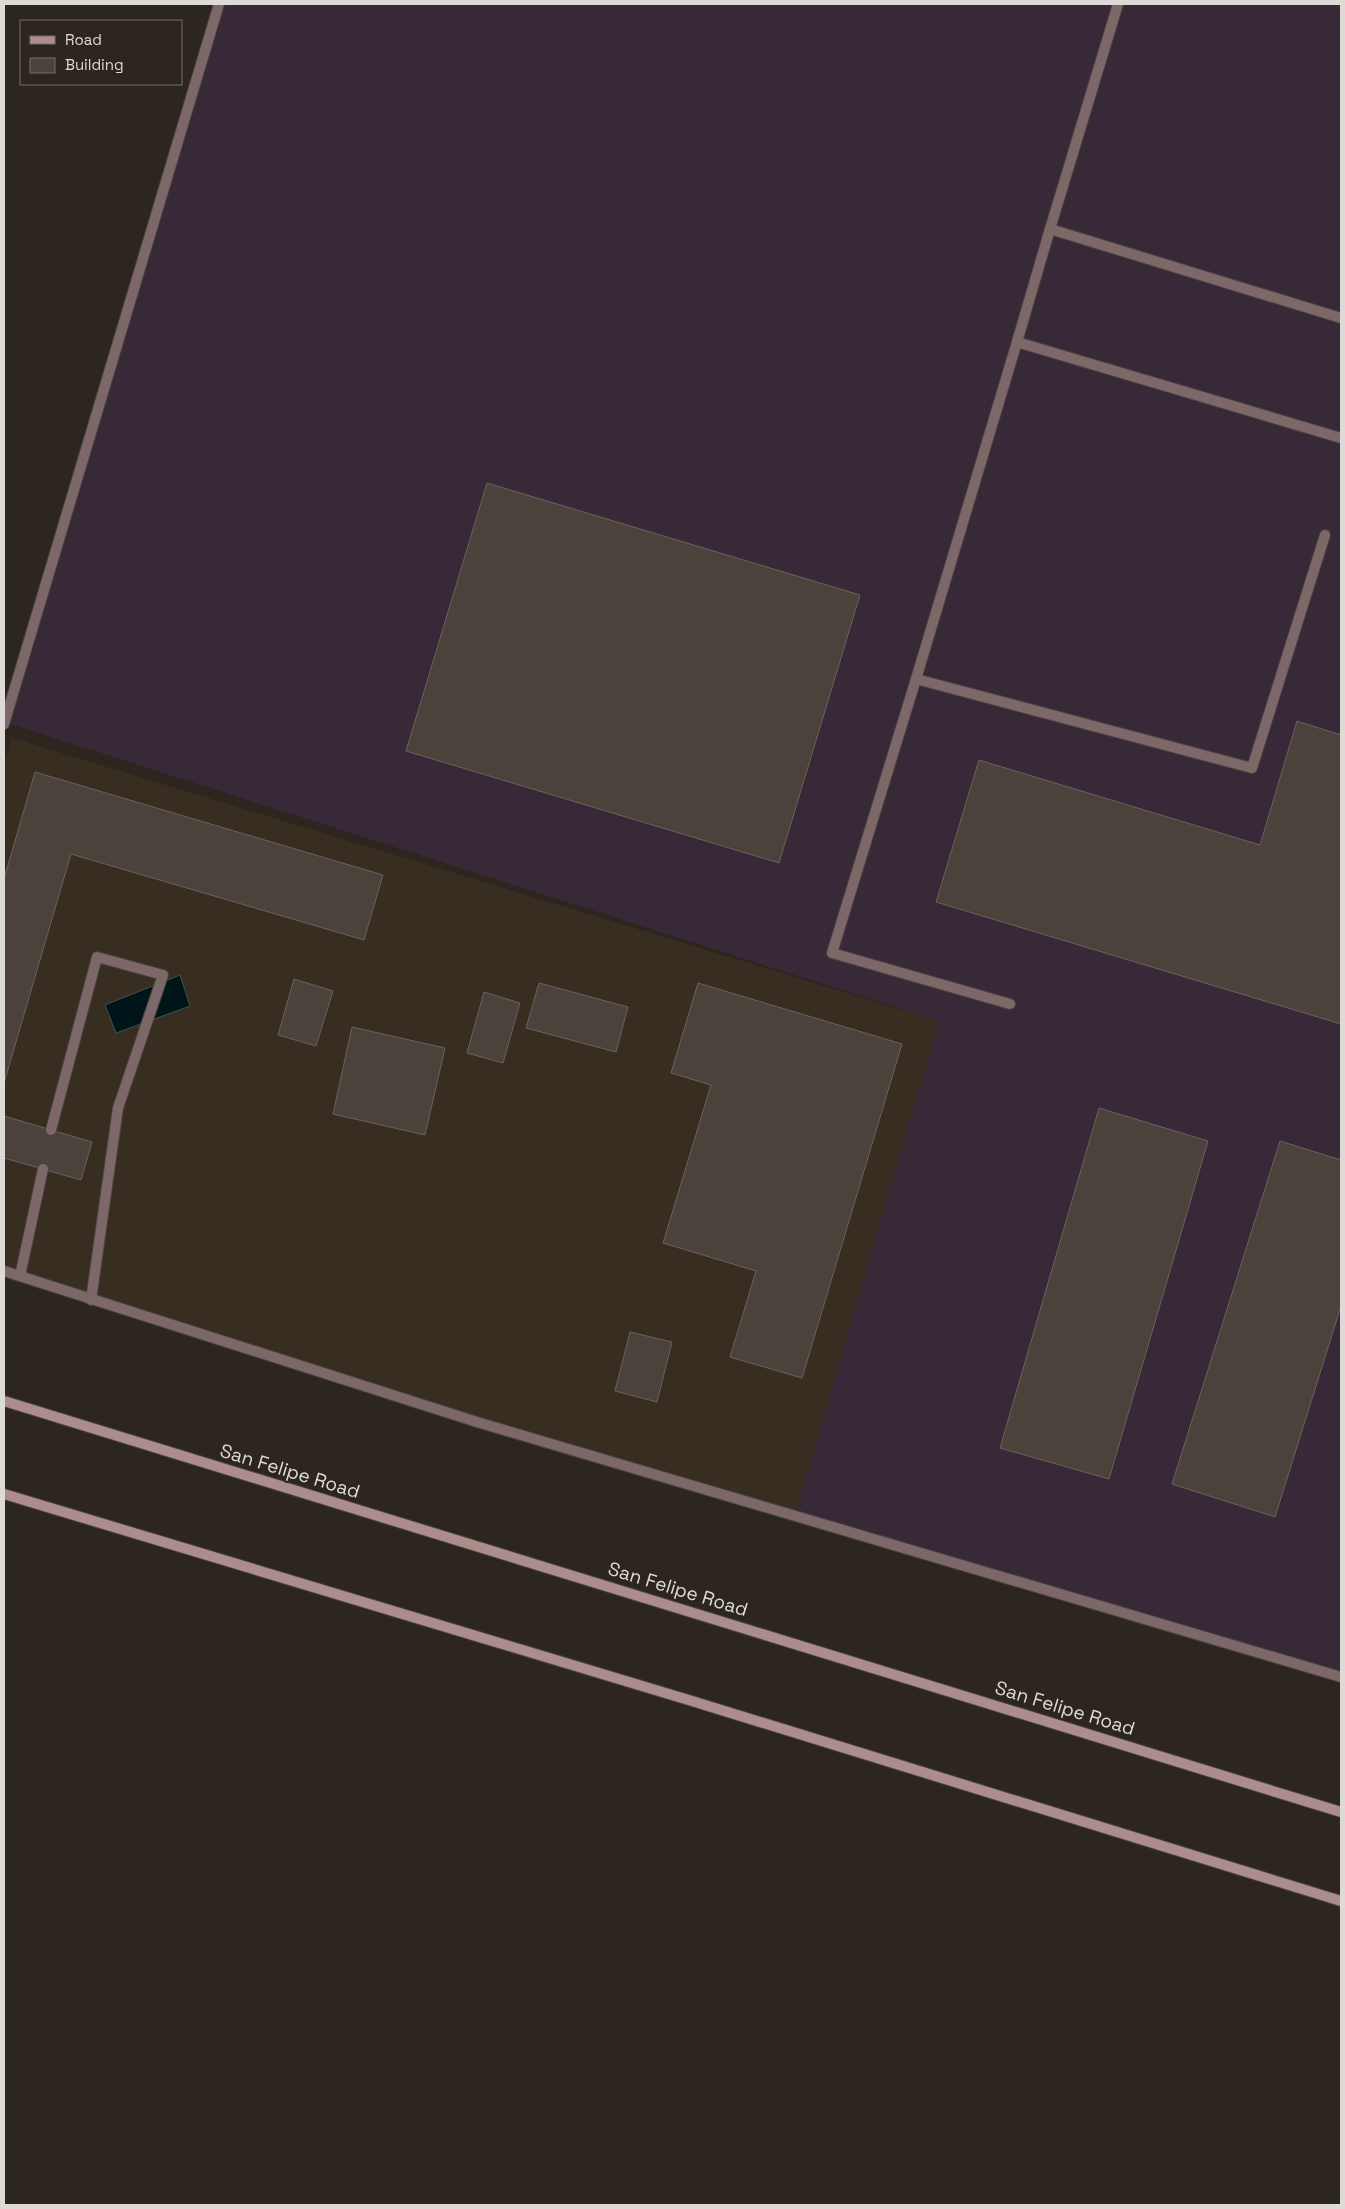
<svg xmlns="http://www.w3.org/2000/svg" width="1345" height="2209" font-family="'Space Grotesk',sans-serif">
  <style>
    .built { fill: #372d21 }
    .industrial { fill: #372937 }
    .water { fill: #001519; stroke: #435052 }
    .building { fill: #4b423c; stroke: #6c625d }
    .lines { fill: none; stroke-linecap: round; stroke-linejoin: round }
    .lane-casing { stroke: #48433c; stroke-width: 12 }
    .street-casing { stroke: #48433c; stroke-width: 12 }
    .secondary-casing { stroke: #48433c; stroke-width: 12 }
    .lane { stroke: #7c6868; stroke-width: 10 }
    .street { stroke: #7c6868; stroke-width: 10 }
    .secondary { stroke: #ac8d8c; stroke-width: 10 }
    .labels { text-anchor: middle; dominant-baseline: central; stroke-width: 4; stroke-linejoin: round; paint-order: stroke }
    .street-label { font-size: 19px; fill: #dedad6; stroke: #2c261f }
  </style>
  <rect width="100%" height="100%" fill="#2c261f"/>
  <path class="built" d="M 12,738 L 939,1021 L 795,1515 L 4,1275 L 4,766 Z"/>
  <path class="industrial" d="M 219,4 L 1341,4 L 1341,1677 L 795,1515 L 939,1021 L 4,722 Z"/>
  <path class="water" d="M 180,975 L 190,1006 L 116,1033 L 105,1005 Z"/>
  <g class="building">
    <path d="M 487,483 L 860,595 L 779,863 L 406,751 Z"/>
    <path d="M 1297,721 L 1341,735 L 1341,1024 L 936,902 L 979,760 L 1260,845 Z"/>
    <path d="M 35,772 L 383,875 L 364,940 L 71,854 L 4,1083 L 4,879 Z"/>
    <path d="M 294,979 L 333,991 L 316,1046 L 278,1035 Z"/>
    <path d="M 539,983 L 628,1007 L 616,1052 L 526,1028 Z"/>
    <path d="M 698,983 L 902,1044 L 802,1378 L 730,1357 L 756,1271 L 663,1243 L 711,1085 L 671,1073 Z"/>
    <path d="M 484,992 L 520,1003 L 503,1063 L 467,1053 Z"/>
    <path d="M 352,1027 L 445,1048 L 425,1135 L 333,1114 Z"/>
    <path d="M 1099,1108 L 1208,1141 L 1109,1479 L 1000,1448 Z"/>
    <path d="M 4,1116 L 92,1142 L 81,1180 L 4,1158 Z"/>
    <path d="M 1280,1141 L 1341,1160 L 1341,1306 L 1275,1517 L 1172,1484 Z"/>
    <path d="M 630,1332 L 672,1342 L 657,1402 L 615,1391 Z"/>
  </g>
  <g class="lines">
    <g class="lane-casing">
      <g id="lane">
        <path d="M 1118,4 L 1050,229 L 1341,318"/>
        <path d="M 1017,342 L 1050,229"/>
        <path d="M 916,679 L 1017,342 L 1341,438"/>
        <path d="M 1010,1004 L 832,953 L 916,679 L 1252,768 L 1325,535"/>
        <path d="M 51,1130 L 97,957 L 163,975 L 118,1108 L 91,1300"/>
        <path d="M 20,1276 L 43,1169"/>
      </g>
    </g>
    <g class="street-casing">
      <g id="street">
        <path d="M 4,724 L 219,4"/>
        <path d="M 4,1271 L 477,1422 L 1341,1677"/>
      </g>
    </g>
    <g class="secondary-casing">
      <g id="secondary">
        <path d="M 4,1401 L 1341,1812"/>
        <path d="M 4,1494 L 692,1701 L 1341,1901"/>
      </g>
    </g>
    <use href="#lane" class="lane"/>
    <use href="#street" class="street"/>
    <use href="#secondary" class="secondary"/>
  </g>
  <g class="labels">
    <g class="street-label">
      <text transform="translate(290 1471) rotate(17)">San Felipe Road</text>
      <text transform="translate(678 1589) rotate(17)">San Felipe Road</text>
      <text transform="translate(1065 1708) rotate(17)">San Felipe Road</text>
    </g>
  </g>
  <rect width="1345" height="2209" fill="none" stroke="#dedad6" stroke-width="10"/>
  <rect x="20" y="20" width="162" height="65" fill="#2c261f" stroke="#736e68"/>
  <rect x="30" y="36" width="25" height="8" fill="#ac8d8c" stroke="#736e68"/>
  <text x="65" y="45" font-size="15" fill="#dedad6">Road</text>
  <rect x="30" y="58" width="25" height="15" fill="#4b423c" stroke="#736e68"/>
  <text x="65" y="70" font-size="15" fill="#dedad6">Building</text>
</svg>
